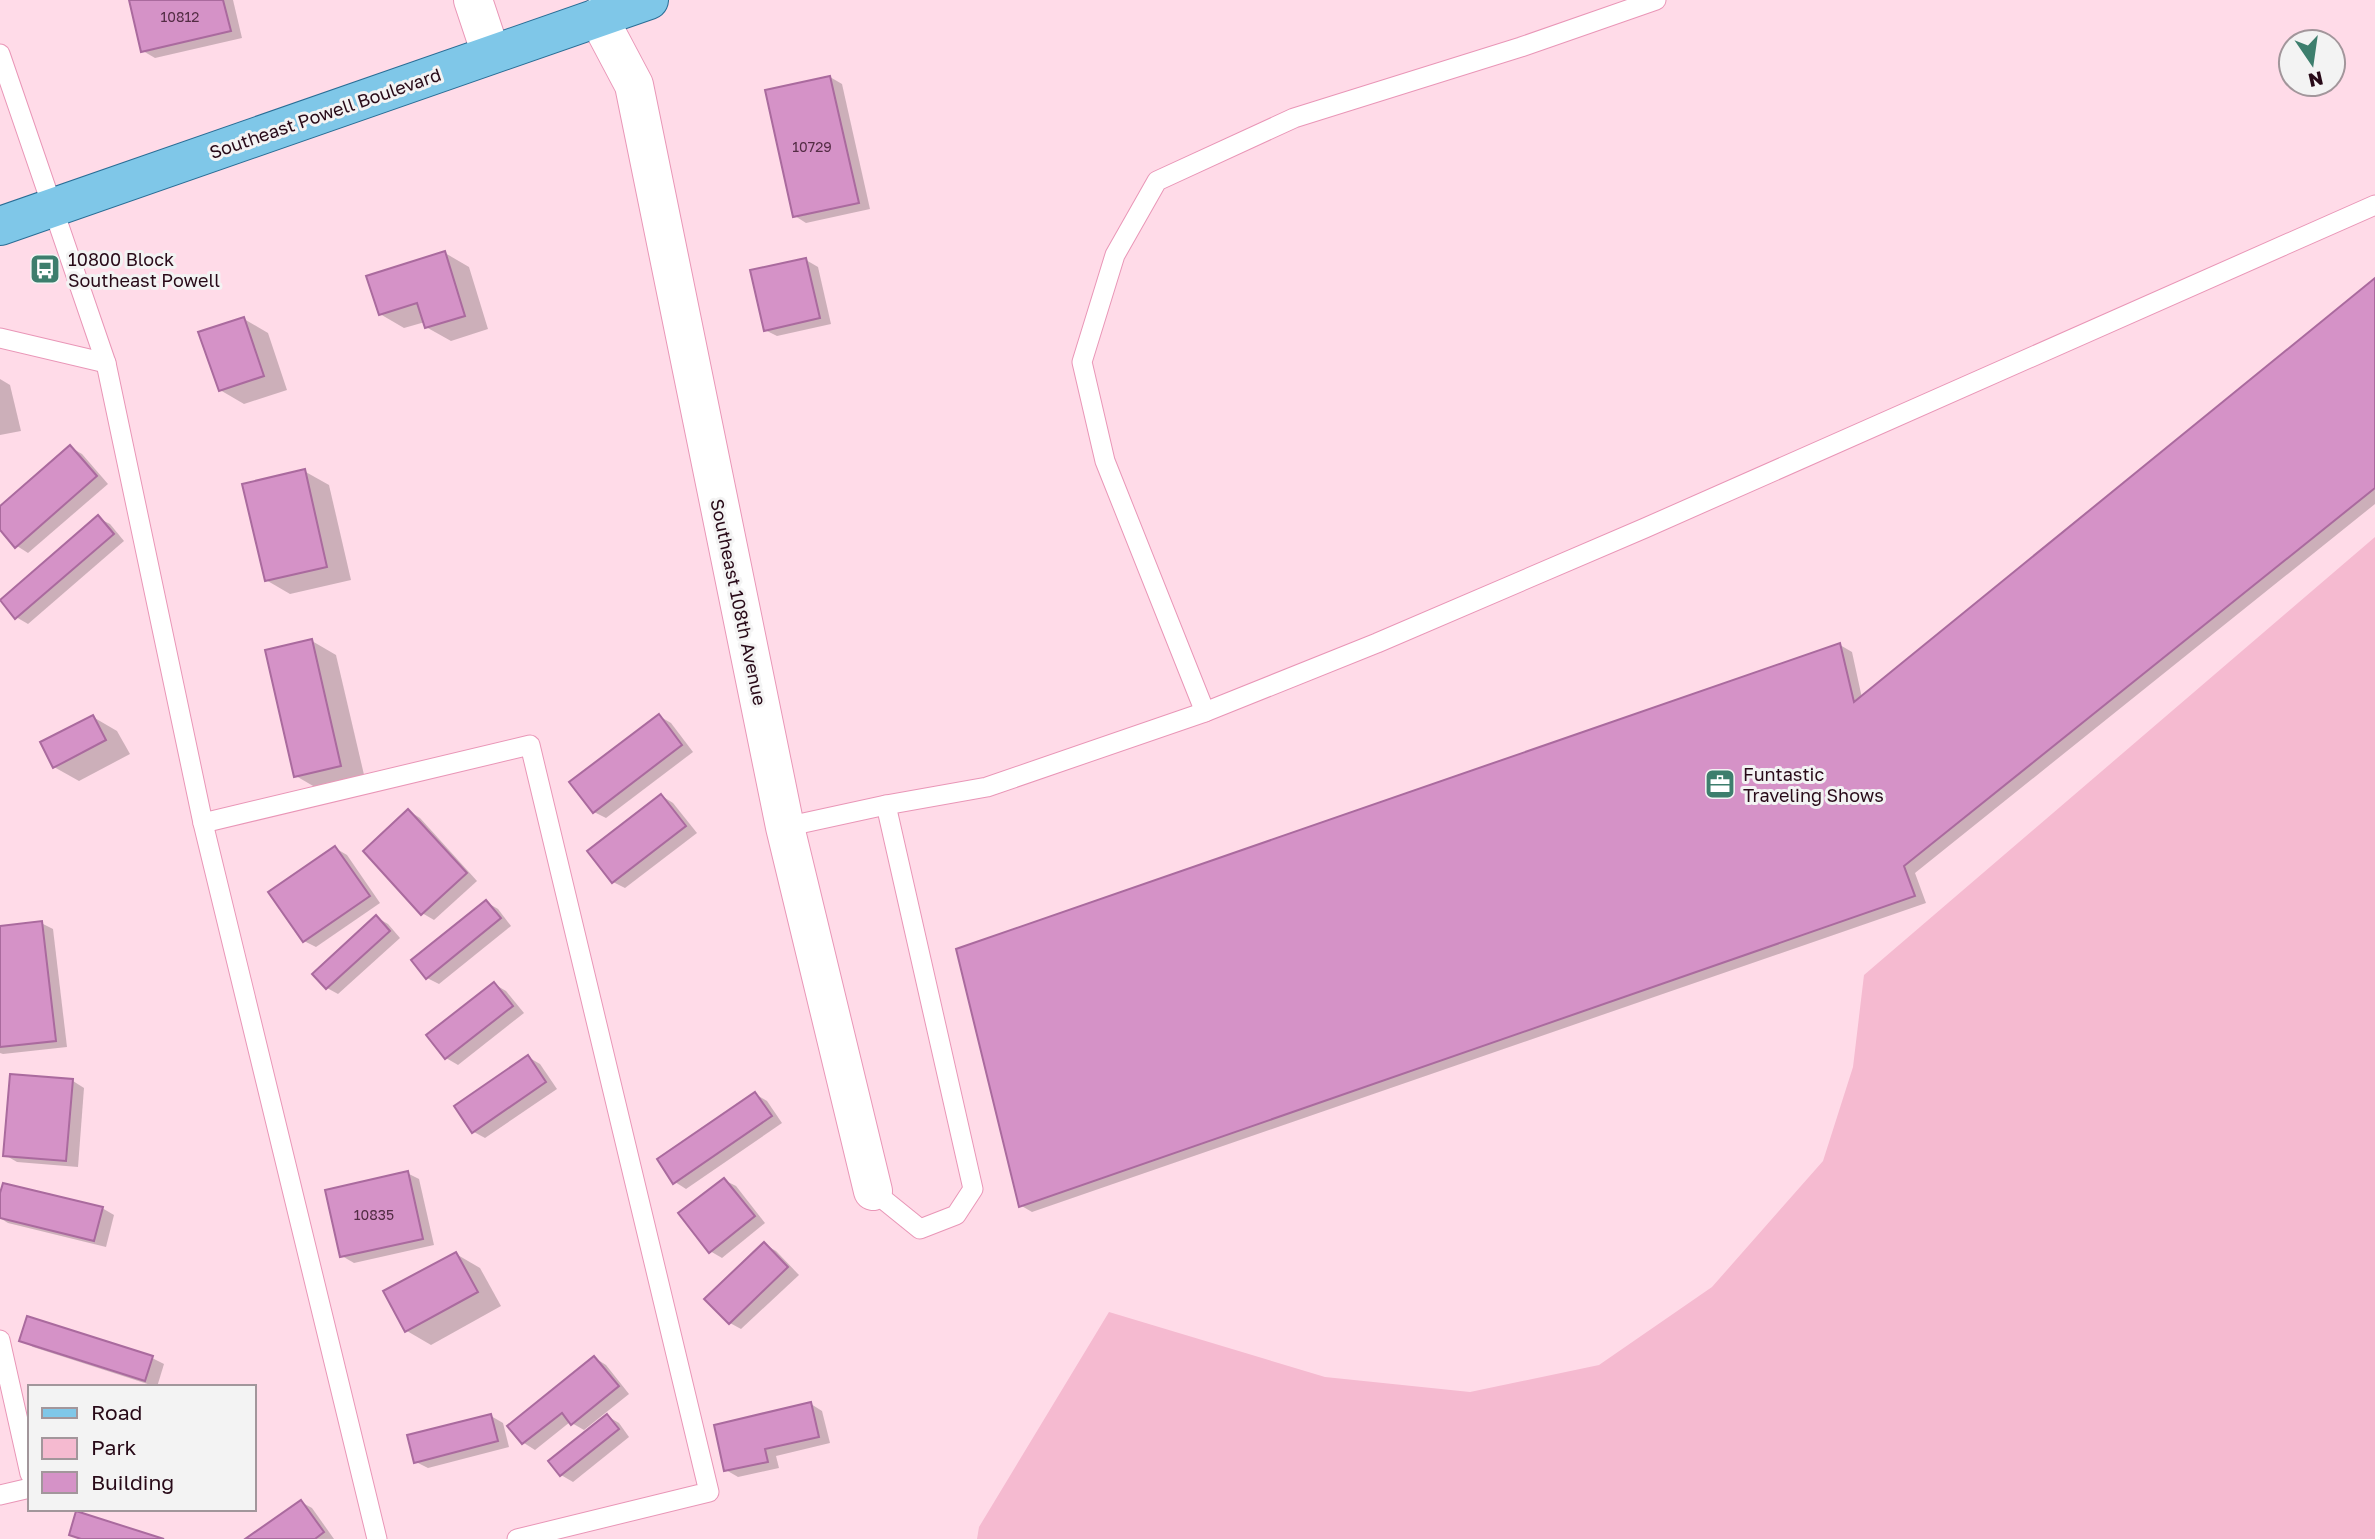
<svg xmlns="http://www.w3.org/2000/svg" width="2375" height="1539" font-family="'Golos Text',sans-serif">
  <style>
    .green { fill: #f5bad0 }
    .shadow { fill: #0003 }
    .building { fill: #d592c7; stroke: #aa6a9e; stroke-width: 2 }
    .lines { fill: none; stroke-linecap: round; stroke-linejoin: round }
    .service-casing { stroke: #e996b7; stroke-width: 21 }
    .minor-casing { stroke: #e996b7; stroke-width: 40 }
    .primary-casing { stroke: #296d95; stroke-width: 40 }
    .service { stroke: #fff; stroke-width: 19 }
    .minor { stroke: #fff; stroke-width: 38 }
    .primary { stroke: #7fc7e8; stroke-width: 38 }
    .labels { text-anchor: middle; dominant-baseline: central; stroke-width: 6; stroke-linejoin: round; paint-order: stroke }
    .number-label { font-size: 14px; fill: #532c44 }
    .street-label { font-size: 18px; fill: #280a18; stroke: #f3f3f3 }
    .poi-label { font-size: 18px; fill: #280a18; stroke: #f3f3f3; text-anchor: start }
  </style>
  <rect width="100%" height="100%" fill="#ffdbe8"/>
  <path class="green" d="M 2375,537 L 2375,1539 L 977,1539 L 979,1527 L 1109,1312 L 1325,1377 L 1470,1392 L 1599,1365 L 1712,1287 L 1823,1161 L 1853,1067 L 1864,975 Z"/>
  <g class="shadow">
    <path d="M 131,0 L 233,0 L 242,38 L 155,58 L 143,51 Z"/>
    <path d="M 830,77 L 842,84 L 870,209 L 806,223 L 795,216 Z"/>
    <path d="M 445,253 L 469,267 L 488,329 L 451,341 L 426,327 L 425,322 L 404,328 L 380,314 Z"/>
    <path d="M 806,260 L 818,267 L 831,324 L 777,336 L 765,330 Z"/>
    <path d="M 2375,280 L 2375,504 L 1915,873 L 1926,903 L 1032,1212 L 1020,1205 L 1840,645 L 1852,652 L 1862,698 Z"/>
    <path d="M 244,319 L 268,333 L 287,390 L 244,404 L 220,390 Z"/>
    <path d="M 0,379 L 10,385 L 21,431 L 0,435 Z"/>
    <path d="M 70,447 L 82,454 L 108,484 L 28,553 L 17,546 L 0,527 L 0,508 Z"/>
    <path d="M 304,471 L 329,485 L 351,580 L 290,594 L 266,580 Z"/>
    <path d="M 98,518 L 110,524 L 124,541 L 28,624 L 16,617 Z"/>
    <path d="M 312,641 L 336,655 L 365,779 L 320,790 L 296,776 Z"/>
    <path d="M 659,716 L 671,723 L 693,752 L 606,818 L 594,812 Z"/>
    <path d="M 93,717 L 117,731 L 130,754 L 79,781 L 54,767 Z"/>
    <path d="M 662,796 L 673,803 L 697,833 L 625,888 L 613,882 Z"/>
    <path d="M 409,811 L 420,818 L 477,881 L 434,920 L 422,913 Z"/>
    <path d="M 335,848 L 347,855 L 380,903 L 316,947 L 304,941 Z"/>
    <path d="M 486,902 L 498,909 L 511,926 L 439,984 L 427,978 Z"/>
    <path d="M 376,917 L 388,924 L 400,938 L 338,994 L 327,988 Z"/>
    <path d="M 41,923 L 53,929 L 67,1047 L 3,1054 L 0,1053 L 0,928 Z"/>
    <path d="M 494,984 L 506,991 L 524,1013 L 458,1065 L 446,1058 Z"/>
    <path d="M 528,1057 L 540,1064 L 557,1089 L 485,1138 L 474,1132 Z"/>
    <path d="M 73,1081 L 84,1088 L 78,1167 L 17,1162 L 5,1155 Z"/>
    <path d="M 755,1094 L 767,1101 L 782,1123 L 686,1189 L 675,1182 Z"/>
    <path d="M 407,1173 L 419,1179 L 434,1245 L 354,1263 L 342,1256 Z"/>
    <path d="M 724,1180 L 736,1186 L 765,1223 L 722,1258 L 710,1251 Z"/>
    <path d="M 0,1201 L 102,1208 L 114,1215 L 106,1247 L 8,1223 L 0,1218 Z"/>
    <path d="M 764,1244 L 776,1251 L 799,1275 L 741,1329 L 730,1323 Z"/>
    <path d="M 456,1254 L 480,1268 L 501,1306 L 431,1345 L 407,1331 Z"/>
    <path d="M 21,1340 L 152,1358 L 164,1364 L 157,1387 L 33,1347 Z"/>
    <path d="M 595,1358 L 606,1365 L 629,1394 L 584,1430 L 570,1422 L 535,1450 L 524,1443 L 510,1426 Z"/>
    <path d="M 811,1404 L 822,1411 L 830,1443 L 776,1456 L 779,1468 L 738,1477 L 726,1470 Z"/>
    <path d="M 491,1416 L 503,1423 L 509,1447 L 428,1468 L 416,1462 Z"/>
    <path d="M 607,1416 L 619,1423 L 629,1437 L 573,1482 L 561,1475 Z"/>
    <path d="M 301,1502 L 312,1508 L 334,1539 L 248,1539 Z"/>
  </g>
  <g class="building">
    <path d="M 129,0 L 223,0 L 231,31 L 141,52 Z"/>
    <path d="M 830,76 L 859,203 L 793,217 L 765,90 Z"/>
    <path d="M 445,251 L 465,316 L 425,328 L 417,303 L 379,315 L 366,276 Z"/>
    <path d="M 806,258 L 820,318 L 764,331 L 750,270 Z"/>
    <path d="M 2375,278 L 2375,488 L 1904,866 L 1915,896 L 1019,1207 L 956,949 L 1840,643 L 1854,702 Z"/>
    <path d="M 244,317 L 264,376 L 219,391 L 198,332 Z"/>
    <path d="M 70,445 L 97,476 L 15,548 L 0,530 L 0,506 Z"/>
    <path d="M 305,469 L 327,567 L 265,581 L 242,484 Z"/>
    <path d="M 98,515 L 114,534 L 15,619 L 0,600 Z"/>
    <path d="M 312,639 L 341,766 L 294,777 L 265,650 Z"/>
    <path d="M 659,714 L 682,745 L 593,813 L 569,782 Z"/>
    <path d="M 93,715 L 106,740 L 53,768 L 40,742 Z"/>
    <path d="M 661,794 L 686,826 L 612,883 L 587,851 Z"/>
    <path d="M 408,809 L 467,873 L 421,915 L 363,851 Z"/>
    <path d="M 335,846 L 370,896 L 303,942 L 268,892 Z"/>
    <path d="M 486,900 L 501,918 L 426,979 L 411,960 Z"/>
    <path d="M 376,915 L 390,931 L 326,989 L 312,974 Z"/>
    <path d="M 42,921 L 56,1041 L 0,1047 L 0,926 Z"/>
    <path d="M 494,982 L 513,1006 L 445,1059 L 426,1035 Z"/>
    <path d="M 528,1055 L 546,1082 L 472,1133 L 454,1106 Z"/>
    <path d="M 10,1074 L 73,1079 L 66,1161 L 3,1156 Z"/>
    <path d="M 755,1092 L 772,1116 L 673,1184 L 657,1159 Z"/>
    <path d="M 408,1171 L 423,1239 L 340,1257 L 325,1190 Z"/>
    <path d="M 724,1178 L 755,1216 L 709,1253 L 678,1213 Z"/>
    <path d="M 3,1183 L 103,1207 L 94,1241 L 0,1218 L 0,1193 Z"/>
    <path d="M 764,1242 L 788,1267 L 729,1324 L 704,1299 Z"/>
    <path d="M 456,1252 L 478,1292 L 405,1332 L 383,1291 Z"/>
    <path d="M 27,1316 L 153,1356 L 145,1381 L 19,1341 Z"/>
    <path d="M 594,1356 L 619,1386 L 571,1425 L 562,1413 L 522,1444 L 507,1426 Z"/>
    <path d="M 811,1402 L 819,1437 L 765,1449 L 768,1462 L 724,1471 L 714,1425 Z"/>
    <path d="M 491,1414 L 498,1441 L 414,1463 L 407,1435 Z"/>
    <path d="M 607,1414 L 619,1429 L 560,1476 L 548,1461 Z"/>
    <path d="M 301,1500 L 324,1532 L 315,1539 L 245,1539 Z"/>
    <path d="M 76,1511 L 164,1539 L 81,1539 L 69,1535 Z"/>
  </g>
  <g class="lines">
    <g class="service-casing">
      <g id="service">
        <path d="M 0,54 L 106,363 L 203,823 L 377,1539"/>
        <path d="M 0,338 L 106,363"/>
        <path d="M 1205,712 L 1105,461 L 1082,362 L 1115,255 L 1157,181 L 1294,118 L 1521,47 L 1656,0"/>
        <path d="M 203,823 L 530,745 L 709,1492 L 517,1539"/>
        <path d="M 785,827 L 886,805 L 987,787 L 1205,712 L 1377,643 L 1645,528 L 2375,205"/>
        <path d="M 873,1191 L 920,1229 L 956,1215 L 973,1189 L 886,805"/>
        <path d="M 0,1340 L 30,1474"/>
        <path d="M 0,1495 L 30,1488"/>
      </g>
    </g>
    <g class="minor-casing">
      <g id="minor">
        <path d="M 473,0 L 491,54"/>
        <path d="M 598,17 L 634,85 L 785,827 L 873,1191"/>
      </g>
    </g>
    <g class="primary-casing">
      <path id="primary" d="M 0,226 L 649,0"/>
    </g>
    <use href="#service" class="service"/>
    <use href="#minor" class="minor"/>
    <use href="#primary" class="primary"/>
  </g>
  <defs>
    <g id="bus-square" transform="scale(1.575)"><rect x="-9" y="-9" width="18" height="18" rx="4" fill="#3d7e6d" stroke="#f3f3f3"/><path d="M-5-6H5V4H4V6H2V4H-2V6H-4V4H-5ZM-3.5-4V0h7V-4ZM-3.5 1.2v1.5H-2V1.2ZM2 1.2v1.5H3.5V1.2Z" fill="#fff"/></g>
    <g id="office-square" transform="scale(1.575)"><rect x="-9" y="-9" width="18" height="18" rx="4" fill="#3d7e6d" stroke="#f3f3f3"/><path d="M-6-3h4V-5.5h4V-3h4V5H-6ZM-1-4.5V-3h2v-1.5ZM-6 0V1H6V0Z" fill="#fff"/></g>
  </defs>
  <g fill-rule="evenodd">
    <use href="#bus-square" x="45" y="269"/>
    <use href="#office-square" x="1720" y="784"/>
  </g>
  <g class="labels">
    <g class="number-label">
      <text x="180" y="16">10812</text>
      <text x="812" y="146">10729</text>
      <text x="374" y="1214">10835</text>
    </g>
    <g class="street-label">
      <text transform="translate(325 113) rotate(-19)">Southeast Powell Boulevard</text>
      <text transform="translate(739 602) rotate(78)">Southeast 108th Avenue</text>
    </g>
    <g class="poi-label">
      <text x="68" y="259">10800 Block<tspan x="68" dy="21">Southeast Powell</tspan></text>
      <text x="1743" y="774">Funtastic<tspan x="1743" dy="21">Traveling Shows</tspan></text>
    </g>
  </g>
  <rect x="28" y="1385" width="228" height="126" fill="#f3f3f3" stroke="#a2969b" stroke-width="2"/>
  <rect x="42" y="1408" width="35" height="10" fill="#7fc7e8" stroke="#a2969b" stroke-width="2"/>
  <text x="91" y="1420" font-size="21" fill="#280a18">Road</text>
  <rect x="42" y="1438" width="35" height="21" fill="#f5bad0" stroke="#a2969b" stroke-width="2"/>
  <text x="91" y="1455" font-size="21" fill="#280a18">Park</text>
  <rect x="42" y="1472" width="35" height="21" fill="#d592c7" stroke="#a2969b" stroke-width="2"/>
  <text x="91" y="1490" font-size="21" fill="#280a18">Building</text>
  <g transform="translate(2312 63) rotate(167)"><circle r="33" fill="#f3f3f3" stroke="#a2969b" stroke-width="2"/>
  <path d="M0-5L12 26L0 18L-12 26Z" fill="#3d7e6d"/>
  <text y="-10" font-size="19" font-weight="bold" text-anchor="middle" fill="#280a18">N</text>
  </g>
</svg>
